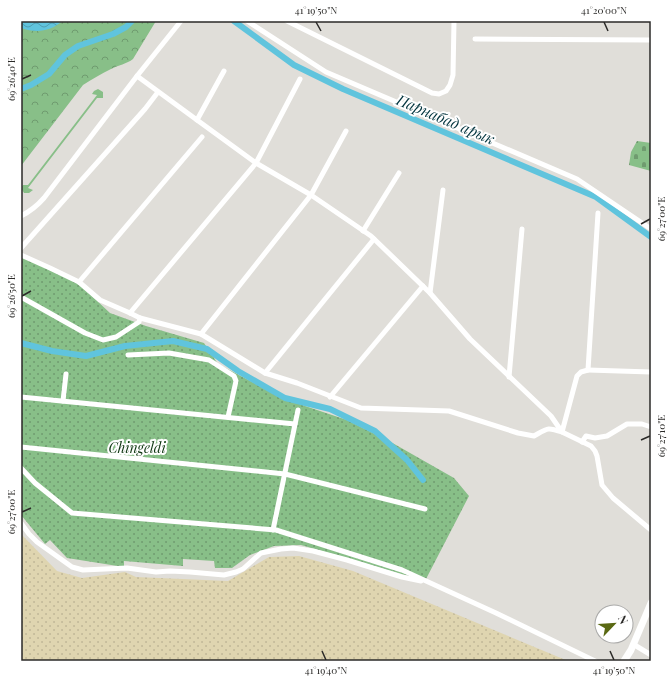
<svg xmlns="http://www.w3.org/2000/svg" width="672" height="682" font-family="'Playfair Display',serif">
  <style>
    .grass { fill: #88bf88 }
    .sand { fill: url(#sand-dots) }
    .cemetery { fill: url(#cemetery-stones) }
    .park { fill: url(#park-crowns) }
    .garden { fill: url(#garden-dots) }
    .water { fill: url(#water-waves) }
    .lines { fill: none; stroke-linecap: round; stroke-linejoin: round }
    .canal { stroke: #60c4dd; stroke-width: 6 }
    .minor { stroke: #fff; stroke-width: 5 }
    .secondary { stroke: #fff; stroke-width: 7 }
    .ticks { fill: none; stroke: #2b2a28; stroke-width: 1.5 }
    .labels { text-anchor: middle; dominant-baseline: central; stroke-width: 4; stroke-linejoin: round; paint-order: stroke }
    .park-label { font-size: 14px; font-style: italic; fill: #0f3712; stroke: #fff }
    .water-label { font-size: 15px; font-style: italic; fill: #01333d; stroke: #fff }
    .neatline { fill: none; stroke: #2b2a28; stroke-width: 1.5 }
    .ticks-label { font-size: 10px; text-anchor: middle; fill: #2b2a28 }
  </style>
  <defs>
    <pattern id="sand-dots" width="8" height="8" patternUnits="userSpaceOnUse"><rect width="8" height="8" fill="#dfd5b0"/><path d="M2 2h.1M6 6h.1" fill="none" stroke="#c0b797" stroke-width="1.8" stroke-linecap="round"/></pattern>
    <pattern id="cemetery-stones" width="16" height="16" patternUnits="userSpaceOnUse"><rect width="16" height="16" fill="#88bf88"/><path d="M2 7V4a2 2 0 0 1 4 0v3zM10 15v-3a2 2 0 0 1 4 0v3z" fill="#6f9b6f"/></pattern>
    <pattern id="park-crowns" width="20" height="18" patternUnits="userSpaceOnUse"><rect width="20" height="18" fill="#88bf88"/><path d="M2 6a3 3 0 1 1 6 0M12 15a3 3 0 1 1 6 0" fill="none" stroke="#6f9b6f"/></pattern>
    <pattern id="garden-dots" width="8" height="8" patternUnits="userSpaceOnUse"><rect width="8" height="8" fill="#88bf88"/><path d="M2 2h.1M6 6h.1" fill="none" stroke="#6f9b6f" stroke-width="1.8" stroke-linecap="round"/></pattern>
    <pattern id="water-waves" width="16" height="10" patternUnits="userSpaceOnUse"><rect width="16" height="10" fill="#60c4dd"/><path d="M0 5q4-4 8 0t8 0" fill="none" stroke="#4f9fb3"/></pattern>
  </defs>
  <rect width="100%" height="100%" fill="#e0ded9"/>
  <path class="grass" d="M 98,89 L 103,92 L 103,98 L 97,98 L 28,188 L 33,190 L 29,193 L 24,193 L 21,188 L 23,185 L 28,185 L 97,95 L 92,94 L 94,91 Z"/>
  <path class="sand" d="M 21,534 L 57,571 L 82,578 L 125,572 L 136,577 L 228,581 L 269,557 L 299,556 L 353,571 L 568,661 L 21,661 Z"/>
  <path class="cemetery" d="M 637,141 L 651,143 L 651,171 L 629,165 L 631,152 Z"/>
  <path class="park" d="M 21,21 L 156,21 L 133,59 C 127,64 118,65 111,69 C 101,74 92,79 83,85 L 21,166 Z"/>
  <path class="garden" d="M 21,256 L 79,284 L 110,313 L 146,326 L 204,343 L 218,364 L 271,392 L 305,406 L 347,420 L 389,441 L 454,478 L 469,496 L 426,579 L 405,575 L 301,545 L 274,546 L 250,555 L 232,568 L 215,568 L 214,561 L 183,559 L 183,566 L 124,561 L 124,567 L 67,558 L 50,540 L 45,544 L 21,515 Z"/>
  <path class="water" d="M 21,21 L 62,21 C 50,32 36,33 21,28 Z"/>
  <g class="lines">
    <g class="canal">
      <path d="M 234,21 L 294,65 L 343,89 L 596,197 L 651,237"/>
      <path d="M 21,89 L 31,85 L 49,74 L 65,55 L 78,46 L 113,34 L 126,27 L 132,21"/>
      <path d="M 21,343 L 52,351 L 86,356 L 125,346 L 173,341 L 207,349 L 238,371 L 285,398 L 330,409 L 375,431 L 407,460 L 423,480"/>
    </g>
    <g class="minor">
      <path d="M 247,21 L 326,72 L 577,179 L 651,229"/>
      <path d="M 287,21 L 432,93 L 439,94 L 446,91 L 450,85 L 453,75 L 454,21"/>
      <path d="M 475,39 L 651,40"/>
      <path d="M 224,71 L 197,120 L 256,163 L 311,195 L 371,236 L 430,293 L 470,339 L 551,416 L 562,432 L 591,446 L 595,451 L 597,456 L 602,485 L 613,498 L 651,530"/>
      <path d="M 137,76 L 197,120"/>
      <path d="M 21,216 C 31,211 37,206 44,198 L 137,76 L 181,21"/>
      <path d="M 363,231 L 399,173"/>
      <path d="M 21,248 L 145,109 L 158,92"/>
      <path d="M 21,255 L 50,268 L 79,282 L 100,300 L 130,313 L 140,318 L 201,334 L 265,373 L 297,383 L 361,408 L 449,411 L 518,433 L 534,436 C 548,428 547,427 562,432 L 577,376 L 581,372 L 588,370 L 598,213"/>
      <path d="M 79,282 L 202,137"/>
      <path d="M 430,293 L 443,190"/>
      <path d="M 21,297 L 85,333 L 103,340 L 116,337 L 139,322 L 140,318"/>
      <path d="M 130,313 L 256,163 L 300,79"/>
      <path d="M 201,334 L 311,195 L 346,131"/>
      <path d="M 128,355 L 169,353 L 209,360 L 234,376 L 236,381 L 228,417"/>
      <path d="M 588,370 L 651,372"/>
      <path d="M 265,373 L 374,239"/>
      <path d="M 509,377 L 522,229"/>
      <path d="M 21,397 L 295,424"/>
      <path d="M 330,397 L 423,286"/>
      <path d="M 63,401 L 66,374"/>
      <path d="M 582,442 L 586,436 L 595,438 L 607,436 L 627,424 L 642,424 L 651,427"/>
      <path d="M 21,447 L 285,474 L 425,509"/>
      <path d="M 21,468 L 35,483 L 72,513 L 276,530 L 402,570 L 496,613 L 595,661"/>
      <path d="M 21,523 L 29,534 L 37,542 L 72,567 L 83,570 L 127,568 L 156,572 L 170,571 L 190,572 L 224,575 L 236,572 L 243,569 L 261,553 L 281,549 L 293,548 L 313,551 L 347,560 L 402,577 L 421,581"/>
      <path d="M 273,530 L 298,410"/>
      <path d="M 633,644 L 651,655"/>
    </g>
    <path class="secondary" d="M 624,661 L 631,650 L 651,603"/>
  </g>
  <path class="ticks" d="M 316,22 L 321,31M 604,22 L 608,31M 22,79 L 31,75M 641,224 L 650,219M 22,296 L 31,291M 641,440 L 650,436M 22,512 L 31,508M 322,651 L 326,660M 610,651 L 614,660"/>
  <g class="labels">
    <g class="park-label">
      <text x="137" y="447">Chingeldi</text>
    </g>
    <g class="water-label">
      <text transform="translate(446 119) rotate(23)">Парнабад арык</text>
    </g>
  </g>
  <rect width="672" height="682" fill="none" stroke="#ffffff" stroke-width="44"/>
  <g transform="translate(614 624) rotate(65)"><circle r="19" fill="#ffffff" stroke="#aaaaa9"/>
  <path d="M0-3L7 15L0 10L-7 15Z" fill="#5a6913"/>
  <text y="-6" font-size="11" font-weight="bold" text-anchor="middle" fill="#2b2a28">N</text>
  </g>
  <rect x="22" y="22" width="628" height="638" class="neatline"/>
  <g class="ticks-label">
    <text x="316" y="14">41°19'50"N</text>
    <text x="604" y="14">41°20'00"N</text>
    <text transform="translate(11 79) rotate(-90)" y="4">69°26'40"E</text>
    <text transform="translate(661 219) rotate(-90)" y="4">69°27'00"E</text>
    <text transform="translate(11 296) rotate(-90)" y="4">69°26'50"E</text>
    <text transform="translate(661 436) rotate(-90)" y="4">69°27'10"E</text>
    <text transform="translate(11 512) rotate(-90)" y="4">69°27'00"E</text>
    <text x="326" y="674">41°19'40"N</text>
    <text x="614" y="674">41°19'50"N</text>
  </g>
</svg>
